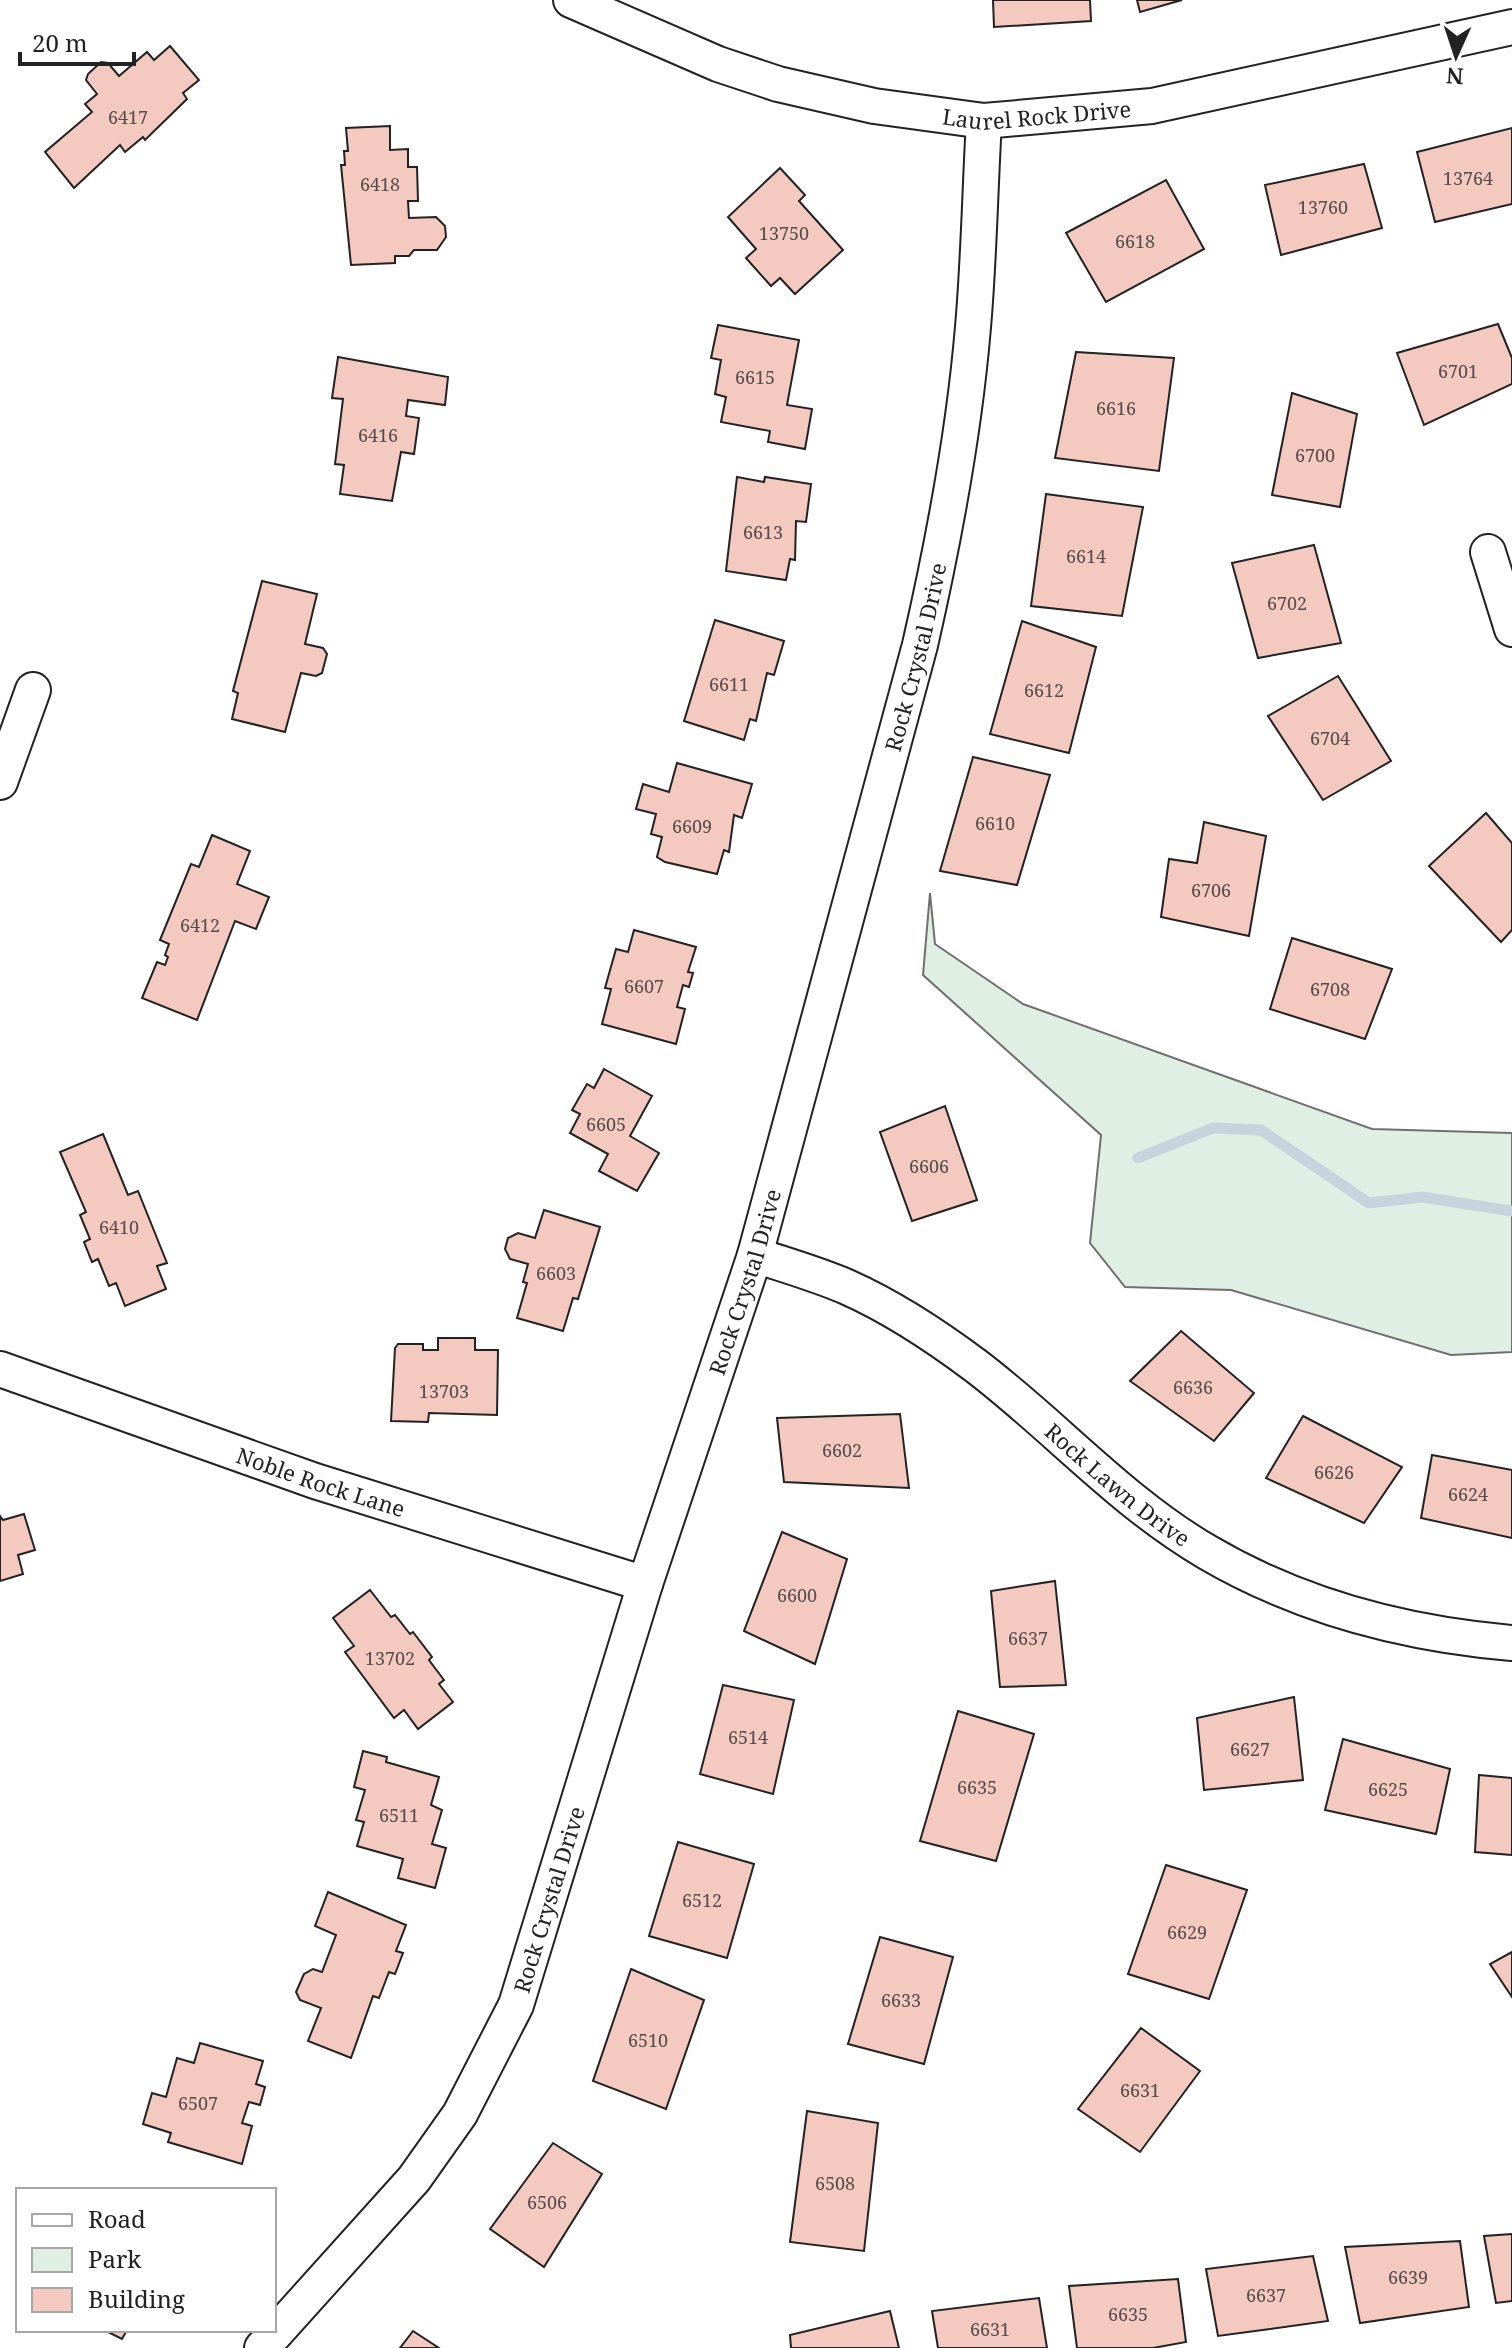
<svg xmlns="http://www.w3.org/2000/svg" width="1512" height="2348" font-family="'Noto Serif',serif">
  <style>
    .green { fill: #e0efe3; stroke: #6f6f6f; stroke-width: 2 }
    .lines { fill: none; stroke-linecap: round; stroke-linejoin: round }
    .stream { stroke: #c7d3dd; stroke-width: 11 }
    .building { fill: #f3c9c0; stroke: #222; stroke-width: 2 }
    .street-casing { stroke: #222; stroke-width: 38 }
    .street { stroke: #fff; stroke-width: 34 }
    .labels { text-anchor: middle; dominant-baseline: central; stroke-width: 6; stroke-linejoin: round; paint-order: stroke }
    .number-label { font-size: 18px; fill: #564c4a }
    .street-label { font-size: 22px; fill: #222; stroke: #fff }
  </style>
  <rect width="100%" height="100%" fill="#fff"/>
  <path class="green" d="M 930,893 L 935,944 L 1023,1004 L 1372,1129 L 1512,1133 L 1512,1352 L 1451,1355 L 1231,1290 L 1125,1287 L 1090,1243 L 1101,1135 L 923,975 Z"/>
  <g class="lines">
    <path class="stream" d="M 1138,1158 L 1213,1128 L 1261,1130 L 1369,1203 L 1422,1197 L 1512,1211"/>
  </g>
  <g class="building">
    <path d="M 993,0 L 1090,0 L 1091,21 L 994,27 Z"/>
    <path d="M 1137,0 L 1182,0 L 1140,12 Z"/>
    <path d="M 170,46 L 199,80 L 183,93 L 187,99 L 145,140 L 143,137 L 125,152 L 120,145 L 74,188 L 45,152 L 92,112 L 85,104 L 97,94 L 86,80 L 88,74 L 101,62 L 108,63 L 119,76 L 147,52 L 154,60 Z"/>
    <path d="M 390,126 L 390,150 L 408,149 L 408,167 L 417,167 L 418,201 L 408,201 L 409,218 L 436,217 L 445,226 L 446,237 L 437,250 L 414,250 L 409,256 L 395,256 L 395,263 L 351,265 L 341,165 L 345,165 L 344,151 L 348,151 L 346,128 Z"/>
    <path d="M 1512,128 L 1512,204 L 1435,222 L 1417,152 Z"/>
    <path d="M 1364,164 L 1382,228 L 1281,255 L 1265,185 Z"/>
    <path d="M 780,168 L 805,195 L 799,201 L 843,250 L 795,294 L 780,278 L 771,286 L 746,258 L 756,249 L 728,217 Z"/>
    <path d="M 1166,180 L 1204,249 L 1106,302 L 1066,233 Z"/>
    <path d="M 1498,324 L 1512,358 L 1512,384 L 1424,425 L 1397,353 Z"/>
    <path d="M 718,325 L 799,340 L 787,405 L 812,409 L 805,449 L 768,442 L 770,431 L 721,422 L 726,397 L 715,394 L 721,360 L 711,358 Z"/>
    <path d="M 1076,352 L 1174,358 L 1159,471 L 1055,458 Z"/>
    <path d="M 338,357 L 448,377 L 445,405 L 408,400 L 406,416 L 419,418 L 414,454 L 401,452 L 392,501 L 340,494 L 344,465 L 335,464 L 343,399 L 332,398 Z"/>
    <path d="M 1292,393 L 1357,414 L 1340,507 L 1272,495 Z"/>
    <path d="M 737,477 L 764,482 L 765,477 L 811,484 L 806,522 L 796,521 L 795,560 L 790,559 L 786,580 L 726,571 Z"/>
    <path d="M 1046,494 L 1143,507 L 1122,616 L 1031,606 Z"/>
    <path d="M 1314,545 L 1341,643 L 1258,658 L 1232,563 Z"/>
    <path d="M 262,581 L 317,594 L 305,644 L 323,648 L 327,654 L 322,673 L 316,676 L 301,673 L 285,732 L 232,719 L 238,693 L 233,691 Z"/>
    <path d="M 715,620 L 784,641 L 774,675 L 767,673 L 756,721 L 750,719 L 744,740 L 684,721 Z"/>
    <path d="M 1022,621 L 1096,647 L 1069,753 L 990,734 Z"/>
    <path d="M 1338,676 L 1391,761 L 1323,800 L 1268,716 Z"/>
    <path d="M 973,757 L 1050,775 L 1017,885 L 940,871 Z"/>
    <path d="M 677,763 L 752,784 L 742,818 L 734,815 L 729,852 L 724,850 L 717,874 L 665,862 L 657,857 L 662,837 L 651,834 L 656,814 L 636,809 L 643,784 L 669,792 Z"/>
    <path d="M 1486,813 L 1512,843 L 1512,930 L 1501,942 L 1429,866 Z"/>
    <path d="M 1204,822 L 1266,836 L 1249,936 L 1161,917 L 1169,859 L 1197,863 Z"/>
    <path d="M 212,835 L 250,851 L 237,884 L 269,897 L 256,929 L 235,921 L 197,1020 L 142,998 L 157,962 L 165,965 L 168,957 L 165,955 L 169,944 L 160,940 L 191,864 L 199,867 Z"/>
    <path d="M 634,930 L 696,947 L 688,972 L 693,973 L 689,987 L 683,985 L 677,1007 L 685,1009 L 676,1044 L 602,1024 L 611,989 L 605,988 L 616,949 L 628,952 Z"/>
    <path d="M 1292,938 L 1392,969 L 1365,1039 L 1270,1009 Z"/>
    <path d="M 604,1069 L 652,1096 L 630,1136 L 659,1153 L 637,1191 L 599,1171 L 608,1154 L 570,1133 L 580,1114 L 572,1110 L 587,1084 L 594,1088 Z"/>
    <path d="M 945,1106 L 977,1200 L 912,1221 L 880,1132 Z"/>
    <path d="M 103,1134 L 128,1195 L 138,1191 L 167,1263 L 157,1266 L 166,1289 L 125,1306 L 116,1283 L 109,1286 L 98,1259 L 92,1262 L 84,1242 L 90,1239 L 80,1215 L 86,1212 L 60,1152 Z"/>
    <path d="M 544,1210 L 600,1227 L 578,1299 L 573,1298 L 563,1331 L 517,1318 L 527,1283 L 523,1282 L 528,1264 L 510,1259 L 505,1249 L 508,1238 L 518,1233 L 535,1238 Z"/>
    <path d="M 1181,1331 L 1254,1393 L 1214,1441 L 1130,1381 Z"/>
    <path d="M 438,1338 L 475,1338 L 475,1350 L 498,1350 L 497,1415 L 429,1413 L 428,1422 L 391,1421 L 395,1348 L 398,1344 L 423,1344 L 423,1350 L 438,1350 Z"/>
    <path d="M 900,1414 L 909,1488 L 784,1482 L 777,1418 Z"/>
    <path d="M 1303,1416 L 1402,1467 L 1364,1523 L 1266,1478 Z"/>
    <path d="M 1432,1455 L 1512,1470 L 1512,1538 L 1421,1518 Z"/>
    <path d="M 24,1514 L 35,1550 L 18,1555 L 23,1574 L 0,1581 L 0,1516 L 3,1520 Z"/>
    <path d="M 782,1532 L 847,1559 L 815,1664 L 744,1631 Z"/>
    <path d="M 1055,1581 L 1066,1685 L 1000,1687 L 991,1591 Z"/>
    <path d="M 370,1590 L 391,1617 L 395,1615 L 410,1634 L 413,1632 L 432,1657 L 429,1660 L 444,1680 L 439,1684 L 453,1702 L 418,1729 L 404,1710 L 394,1718 L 345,1652 L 354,1646 L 333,1618 Z"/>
    <path d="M 723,1685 L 794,1700 L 773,1794 L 700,1774 Z"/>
    <path d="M 1294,1697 L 1303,1780 L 1204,1790 L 1197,1718 Z"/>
    <path d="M 958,1711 L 1034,1734 L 996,1861 L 920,1841 Z"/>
    <path d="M 1343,1739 L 1450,1769 L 1436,1834 L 1325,1810 Z"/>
    <path d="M 363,1751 L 387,1757 L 386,1762 L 439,1777 L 431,1805 L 442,1810 L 432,1844 L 446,1848 L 435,1888 L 398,1878 L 403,1859 L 357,1846 L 364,1822 L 356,1820 L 365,1790 L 354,1787 Z"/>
    <path d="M 1479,1775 L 1512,1778 L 1512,1855 L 1475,1852 Z"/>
    <path d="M 678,1842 L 754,1864 L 727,1958 L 649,1936 Z"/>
    <path d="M 1166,1865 L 1247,1890 L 1209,1999 L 1128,1974 Z"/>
    <path d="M 328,1892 L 406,1925 L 396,1951 L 403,1953 L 395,1974 L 389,1972 L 379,1998 L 373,1996 L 351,2058 L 308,2041 L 321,2008 L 300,2000 L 296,1992 L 304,1974 L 313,1969 L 322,1972 L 336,1935 L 315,1926 Z"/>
    <path d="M 880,1937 L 953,1957 L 924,2064 L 848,2044 Z"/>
    <path d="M 1512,1952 L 1512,1997 L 1490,1964 Z"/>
    <path d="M 631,1969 L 704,2000 L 666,2109 L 593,2081 Z"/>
    <path d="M 1141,2028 L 1200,2071 L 1140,2152 L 1078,2109 Z"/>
    <path d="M 200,2043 L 263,2061 L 256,2084 L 265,2087 L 260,2105 L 249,2102 L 242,2123 L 252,2126 L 242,2164 L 168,2142 L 171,2133 L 143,2124 L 152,2093 L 166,2097 L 177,2058 L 194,2063 Z"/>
    <path d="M 807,2111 L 878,2123 L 864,2251 L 790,2242 Z"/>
    <path d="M 553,2143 L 602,2174 L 544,2267 L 490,2229 Z"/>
    <path d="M 1512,2234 L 1512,2301 L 1496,2303 L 1484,2236 Z"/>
    <path d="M 1460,2241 L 1469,2307 L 1360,2323 L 1345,2247 Z"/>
    <path d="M 1313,2256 L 1328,2321 L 1218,2336 L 1206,2269 Z"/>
    <path d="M 1178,2279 L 1186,2342 L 1153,2348 L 1077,2348 L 1069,2286 Z"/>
    <path d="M 1039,2298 L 1047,2348 L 938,2348 L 932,2311 Z"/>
    <path d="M 890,2311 L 899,2348 L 791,2348 L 790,2335 Z"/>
    <path d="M 104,2330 L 127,2330 L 122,2339 Z"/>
    <path d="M 413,2331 L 439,2348 L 400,2348 Z"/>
  </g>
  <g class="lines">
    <g class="street-casing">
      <g id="street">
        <path id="s1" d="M 571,0 L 718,64 L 778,84 L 874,106 L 984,121 L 1152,106 L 1512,27"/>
        <path d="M 1488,552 L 1512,629"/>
        <path d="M 0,782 L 33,690"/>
        <path id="s2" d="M 755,1255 C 785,1265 817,1274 847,1287 C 892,1307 936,1336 976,1366 C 1055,1426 1120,1501 1207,1552 C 1299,1606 1406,1634 1512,1643"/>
        <path id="s3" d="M 0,1369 L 315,1481 L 645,1584"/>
        <path id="s4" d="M 262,2348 L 414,2179 L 460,2114 L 516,2005 L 645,1584 L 755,1255 L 920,645 C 944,540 964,435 973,327 C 979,259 980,189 984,121"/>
      </g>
    </g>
    <use href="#street" class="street"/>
  </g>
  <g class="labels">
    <g class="number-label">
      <text x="128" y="117">6417</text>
      <text x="1468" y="178">13764</text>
      <text x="380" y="184">6418</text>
      <text x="1323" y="207">13760</text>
      <text x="784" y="233">13750</text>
      <text x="1135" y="241">6618</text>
      <text x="1458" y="371">6701</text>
      <text x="755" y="377">6615</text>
      <text x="1116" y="408">6616</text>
      <text x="378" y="435">6416</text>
      <text x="1315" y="455">6700</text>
      <text x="763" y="532">6613</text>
      <text x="1086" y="556">6614</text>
      <text x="1287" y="603">6702</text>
      <text x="729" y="684">6611</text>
      <text x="1044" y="690">6612</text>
      <text x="1330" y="738">6704</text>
      <text x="995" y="823">6610</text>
      <text x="692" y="826">6609</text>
      <text x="1211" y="890">6706</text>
      <text x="200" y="925">6412</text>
      <text x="644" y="986">6607</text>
      <text x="1330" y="989">6708</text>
      <text x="606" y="1124">6605</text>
      <text x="929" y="1166">6606</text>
      <text x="119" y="1227">6410</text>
      <text x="556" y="1273">6603</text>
      <text x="1193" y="1387">6636</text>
      <text x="444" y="1391">13703</text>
      <text x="842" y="1450">6602</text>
      <text x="1334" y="1472">6626</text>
      <text x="1468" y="1494">6624</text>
      <text x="797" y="1595">6600</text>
      <text x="1028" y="1638">6637</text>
      <text x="390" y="1658">13702</text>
      <text x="748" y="1737">6514</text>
      <text x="1250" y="1749">6627</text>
      <text x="977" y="1787">6635</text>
      <text x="1388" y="1789">6625</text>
      <text x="399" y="1815">6511</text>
      <text x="702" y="1900">6512</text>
      <text x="1187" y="1932">6629</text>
      <text x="901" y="2000">6633</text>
      <text x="648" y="2040">6510</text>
      <text x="1140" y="2090">6631</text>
      <text x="198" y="2103">6507</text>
      <text x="835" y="2183">6508</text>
      <text x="547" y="2202">6506</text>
      <text x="1408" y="2277">6639</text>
      <text x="1266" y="2295">6637</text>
      <text x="1128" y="2314">6635</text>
      <text x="990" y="2329">6631</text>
    </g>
    <g class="street-label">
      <text stroke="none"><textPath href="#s1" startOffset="486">Laurel Rock Drive</textPath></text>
      <text stroke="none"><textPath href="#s4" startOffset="1836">Rock Crystal Drive</textPath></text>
      <text stroke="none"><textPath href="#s4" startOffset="1188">Rock Crystal Drive</textPath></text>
      <text stroke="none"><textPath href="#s3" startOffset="340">Noble Rock Lane</textPath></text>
      <text stroke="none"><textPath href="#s2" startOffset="434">Rock Lawn Drive</textPath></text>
      <text stroke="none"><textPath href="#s4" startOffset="540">Rock Crystal Drive</textPath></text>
    </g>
  </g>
  <rect x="16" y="2188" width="260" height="144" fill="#ffffff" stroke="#a7a7a7" stroke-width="2"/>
  <rect x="32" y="2214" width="40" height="12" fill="#ffffff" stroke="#a7a7a7" stroke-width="2"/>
  <text x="88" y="2228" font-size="24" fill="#222222">Road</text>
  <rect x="32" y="2248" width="40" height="24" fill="#e0efe3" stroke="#a7a7a7" stroke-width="2"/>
  <text x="88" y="2268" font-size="24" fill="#222222">Park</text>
  <rect x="32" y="2288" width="40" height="24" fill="#f3c9c0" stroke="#a7a7a7" stroke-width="2"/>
  <text x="88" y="2308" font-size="24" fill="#222222">Building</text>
  <g transform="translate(1456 56) rotate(183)" stroke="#ffffff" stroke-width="6" paint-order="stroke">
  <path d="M0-6L14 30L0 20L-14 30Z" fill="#222222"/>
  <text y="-12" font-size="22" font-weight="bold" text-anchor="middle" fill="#222222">N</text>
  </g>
  <path d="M20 52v12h114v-12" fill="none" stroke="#222222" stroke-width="4"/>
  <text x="32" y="52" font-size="24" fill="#222222" stroke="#ffffff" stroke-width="6" paint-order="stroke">20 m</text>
</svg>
